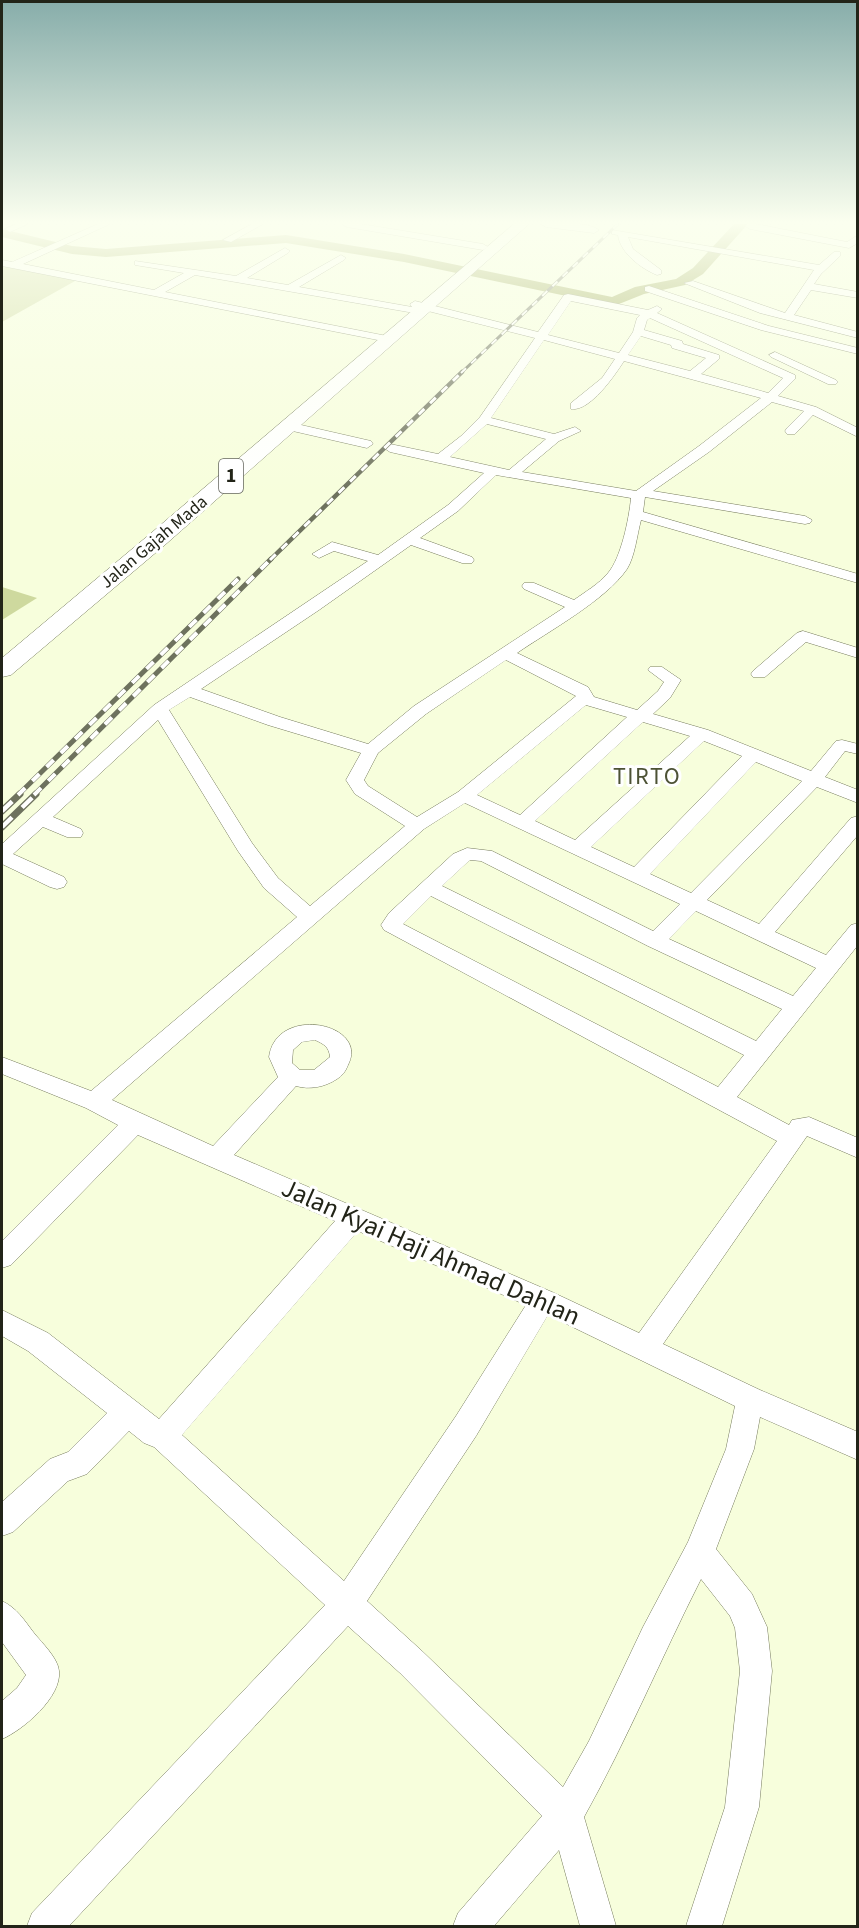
<svg xmlns="http://www.w3.org/2000/svg" width="859" height="1928" font-family="'Source Sans 3',sans-serif">
  <style>
    .green { fill: #ced99e }
    .lines { fill: none; stroke-linecap: round; stroke-linejoin: round }
    .river { fill: #95a24c; fill-rule: evenodd }
    .minor-casing { stroke: #767b5d; stroke-width: 1 }
    .highway-casing { stroke: #767b5d; stroke-width: 1 }
    .minor { fill: #fff; fill-rule: evenodd }
    .highway { fill: #fff; fill-rule: evenodd }
    .rail-far3-casing { stroke: #6e725e; stroke-width: 3 }
    .rail-far2-casing { stroke: #6e725e; stroke-width: 4.5 }
    .rail-far1-casing { stroke: #6e725e; stroke-width: 5 }
    .rail-casing { stroke: #6e725e; stroke-width: 7 }
    .rail-far3 { stroke: #fff; stroke-width: 2; stroke-dasharray: 7; stroke-linecap: butt }
    .rail-far2 { stroke: #fff; stroke-width: 3; stroke-dasharray: 8; stroke-linecap: butt }
    .rail-far1 { stroke: #fff; stroke-width: 4; stroke-dasharray: 10; stroke-linecap: butt }
    .rail { stroke: #fff; stroke-width: 4.5; stroke-dasharray: 14; stroke-linecap: butt }
    .labels { text-anchor: middle; dominant-baseline: central; stroke-width: 6; stroke-linejoin: round; paint-order: stroke }
    .far-street-label { font-size: 18px; fill: #222418; stroke: #fff }
    .shield { fill: #fff; stroke: #64665d; stroke-width: 1.5 }
    .shield-label { font-size: 20px; font-weight: bold; fill: #222418 }
    .quarter-label { font-size: 24px; letter-spacing: 1.5px; fill: #4d5235; stroke: #fff }
    .near-street-label { font-size: 26px; fill: #222418; stroke: #fff }
  </style>
  <rect width="100%" height="100%" fill="#f7fedc"/>
  <g class="green">
    <path d="M 2,266 L 68,279 L 75,281 L 2,322 Z"/>
    <path d="M 2,587 L 37,598 L 2,620 Z"/>
  </g>
  <g class="lines">
    <path class="river" d="M 734,224 L 748,224 L 703,274 L 685,285 L 644,294 L 614,306 L 404,262 L 286,243 L 106,257 L 72,254 L 2,237 L 2,229 L 72,246 L 106,249 L 286,235 L 404,254 L 612,297 L 635,287 L 676,279 L 693,268 Z"/>
    <g class="minor-casing">
      <g id="minor">
        <path d="M 16,224 L 28,224 L 10,232 L 5,229 Z"/>
        <path d="M 98,224 L 110,224 L 23,264 L 154,290 L 184,273 L 135,265 L 135,261 L 236,276 L 285,248 L 290,251 L 288,253 L 247,278 L 288,285 L 341,255 L 346,258 L 344,260 L 299,287 L 412,307 L 410,304 L 415,301 L 538,332 L 564,295 L 568,294 L 648,310 L 657,306 L 662,309 L 657,313 L 795,375 L 795,379 L 778,396 L 816,407 L 858,428 L 858,437 L 813,415 L 795,434 L 787,434 L 785,431 L 787,428 L 804,411 L 772,402 L 709,452 L 653,491 L 805,516 L 812,520 L 810,523 L 805,524 L 645,497 L 643,512 L 858,574 L 858,583 L 641,520 C 637,535 635,556 627,569 C 606,600 549,631 517,653 L 588,687 L 594,697 L 637,710 L 658,691 L 664,682 L 648,670 L 650,667 L 662,667 L 681,680 L 670,698 L 653,714 L 708,730 L 811,771 L 836,741 L 842,740 L 858,744 L 858,754 L 845,751 L 825,777 L 858,790 L 858,803 L 817,787 L 707,900 L 759,924 L 851,818 L 858,816 L 858,835 L 775,932 L 826,955 L 851,925 L 858,923 L 858,945 L 737,1097 L 789,1125 L 792,1120 L 809,1117 L 858,1138 L 858,1158 L 807,1136 L 663,1344 L 760,1390 L 858,1432 L 858,1460 L 760,1417 L 754,1449 L 716,1549 L 752,1594 L 767,1627 L 772,1671 L 759,1807 L 722,1926 L 686,1926 L 725,1807 L 740,1671 L 735,1628 L 730,1616 L 701,1579 C 661,1658 627,1740 584,1817 L 616,1926 L 580,1926 L 559,1850 L 494,1926 L 453,1926 L 458,1913 L 542,1816 L 400,1673 L 348,1626 L 69,1926 L 27,1926 L 32,1913 L 325,1605 L 154,1447 L 144,1443 L 129,1431 L 87,1474 L 68,1481 L 13,1532 L 2,1536 L 2,1502 L 50,1459 L 68,1452 L 107,1413 L 28,1351 L 2,1336 L 2,1310 L 48,1333 L 159,1419 L 335,1221 L 138,1135 L 11,1265 L 2,1268 L 2,1241 L 118,1125 L 86,1108 L 2,1074 L 2,1057 L 91,1091 L 297,917 L 264,888 L 238,851 L 158,720 L 53,817 L 81,829 L 83,833 L 81,837 L 67,837 L 43,827 L 13,854 L 64,877 L 67,882 L 64,887 L 57,889 L 50,887 L 2,864 L 2,844 L 154,705 L 368,561 L 334,551 L 319,558 L 312,554 L 332,542 L 378,555 L 448,505 L 484,473 L 390,452 L 384,448 L 390,444 L 438,454 L 461,436 L 480,417 L 535,338 L 424,310 L 424,313 L 420,314 L 195,275 L 165,292 L 392,337 L 392,341 L 388,342 L 2,266 L 2,260 L 12,262 ZM 571,301 L 640,315 L 637,318 L 633,332 L 619,353 L 548,335 ZM 650,318 L 783,378 L 768,393 L 701,374 L 719,359 L 719,355 L 683,344 L 682,341 L 644,330 L 647,320 ZM 641,336 L 671,345 L 672,348 L 706,358 L 690,371 L 628,355 ZM 544,340 L 615,359 L 602,378 L 571,403 L 571,409 C 590,412 615,375 624,361 L 761,398 L 699,446 L 636,491 L 522,472 L 559,441 L 581,431 L 575,427 L 554,434 L 491,418 ZM 487,424 L 546,439 L 509,470 L 450,457 ZM 496,475 L 631,498 C 629,519 621,558 608,573 C 599,584 585,592 574,600 L 534,583 L 524,583 L 522,586 L 524,589 L 565,607 L 414,706 L 368,744 L 280,717 L 201,689 L 319,610 L 411,545 L 462,563 L 472,563 L 474,560 L 472,557 L 420,538 L 458,511 ZM 506,660 L 576,696 L 458,792 L 417,817 L 368,786 L 364,780 L 378,753 L 426,714 ZM 190,697 L 268,725 L 361,753 L 346,780 L 355,794 L 405,826 L 310,906 L 278,878 L 252,843 L 169,710 ZM 586,705 L 627,717 L 520,815 L 477,795 ZM 643,722 L 690,736 L 575,840 L 535,821 ZM 704,741 L 742,756 L 634,867 L 591,847 ZM 756,762 L 802,781 L 691,893 L 650,874 ZM 465,803 L 680,904 L 653,931 L 492,851 L 467,848 L 453,854 L 389,913 L 381,925 L 384,930 L 777,1141 L 639,1333 L 552,1292 L 234,1155 L 296,1086 C 310,1090 325,1087 337,1079 C 342,1076 346,1071 348,1065 C 370,1023 276,1004 269,1057 L 278,1077 L 213,1146 L 112,1100 L 424,829 ZM 470,860 L 481,861 L 648,946 L 782,1009 L 756,1041 L 442,886 ZM 431,896 L 744,1055 L 718,1087 L 403,924 ZM 696,911 L 816,968 L 793,996 L 669,939 ZM 315,1040 C 324,1044 329,1047 330,1057 L 314,1070 L 300,1070 L 292,1063 L 293,1050 L 302,1042 ZM 358,1231 L 526,1305 L 456,1416 L 344,1581 L 182,1435 ZM 548,1315 L 735,1406 L 726,1449 L 688,1542 L 643,1627 L 589,1741 L 563,1787 L 422,1651 L 367,1601 L 476,1436 Z"/>
        <path d="M 252,224 L 263,224 L 231,242 L 223,240 Z"/>
        <path d="M 342,224 L 361,224 L 483,244 L 488,247 L 483,250 L 347,227 Z"/>
        <path d="M 541,224 C 557,223 586,221 599,230 L 594,233 L 546,227 Z"/>
        <path d="M 747,224 L 756,224 L 847,242 L 858,235 L 858,243 L 849,248 L 750,229 L 745,226 Z"/>
        <path d="M 612,230 L 819,265 L 834,252 L 840,252 L 840,256 L 821,274 L 814,284 L 858,292 L 858,298 L 811,290 L 794,315 L 858,332 L 858,338 L 760,313 L 684,283 L 693,281 L 785,313 L 814,270 L 628,237 L 633,249 L 661,270 L 661,274 L 657,275 C 642,269 620,253 618,235 L 612,234 Z"/>
        <path d="M 649,286 L 769,326 L 858,348 L 858,354 L 761,330 L 645,291 L 645,287 Z"/>
        <path d="M 775,352 L 836,380 L 838,382 L 836,384 L 828,384 L 771,357 L 769,355 Z"/>
        <path d="M 288,422 L 371,441 L 373,444 L 367,448 L 284,429 L 282,426 L 284,423 Z"/>
        <path d="M 803,631 L 858,648 L 858,658 L 806,642 L 765,677 L 753,677 L 751,674 L 753,671 L 797,633 Z"/>
        <path d="M 2,1601 C 17,1608 24,1620 34,1633 C 42,1643 58,1658 59,1671 C 62,1697 23,1730 2,1739 L 2,1701 L 17,1688 L 26,1675 L 2,1642 Z"/>
      </g>
    </g>
    <g class="highway-casing">
      <path id="highway" d="M 514,224 L 529,224 L 166,544 L 11,675 L 2,677 L 2,658 L 150,534 Z"/>
    </g>
    <use href="#minor" class="minor"/>
    <use href="#highway" class="highway"/>
    <g class="rail-far3-casing">
      <path id="rail-far3" d="M 461,373 L 618,224"/>
    </g>
    <g class="rail-far2-casing">
      <path id="rail-far2" d="M 270,560 L 462,372"/>
    </g>
    <g class="rail-far1-casing">
      <g id="rail-far1">
        <path d="M 18,795 L 238,579"/>
        <path d="M 34,795 L 271,559"/>
      </g>
    </g>
    <g class="rail-casing">
      <g id="rail">
        <path d="M 2,811 L 20,794"/>
        <path d="M 2,827 L 36,794"/>
      </g>
    </g>
    <use href="#rail-far3" class="rail-far3"/>
    <use href="#rail-far2" class="rail-far2"/>
    <use href="#rail-far1" class="rail-far1"/>
    <use href="#rail" class="rail"/>
  </g>
  <linearGradient id="sky" x2="0" y2="1"><stop stop-color="#87adaa"/><stop offset="0.45" stop-color="#fbffef"/><stop offset="1" stop-color="#fbffef" stop-opacity="0"/></linearGradient>
  <rect width="859" height="494" fill="url(#sky)"/>
  <g class="labels">
    <g class="far-street-label">
      <text transform="translate(154 542) rotate(-40)">Jalan Gajah Mada</text>
    </g>
    <rect class="shield" x="219" y="459" width="24" height="34" rx="4.5"/>
    <g class="shield-label">
      <text x="231" y="476">1</text>
    </g>
    <g class="quarter-label">
      <text x="647" y="776">TIRTO</text>
    </g>
    <g class="near-street-label">
      <text transform="translate(431 1252) rotate(24)">Jalan Kyai Haji Ahmad Dahlan</text>
    </g>
  </g>
  <rect width="859" height="1928" fill="none" stroke="#222418" stroke-width="6"/>
</svg>
